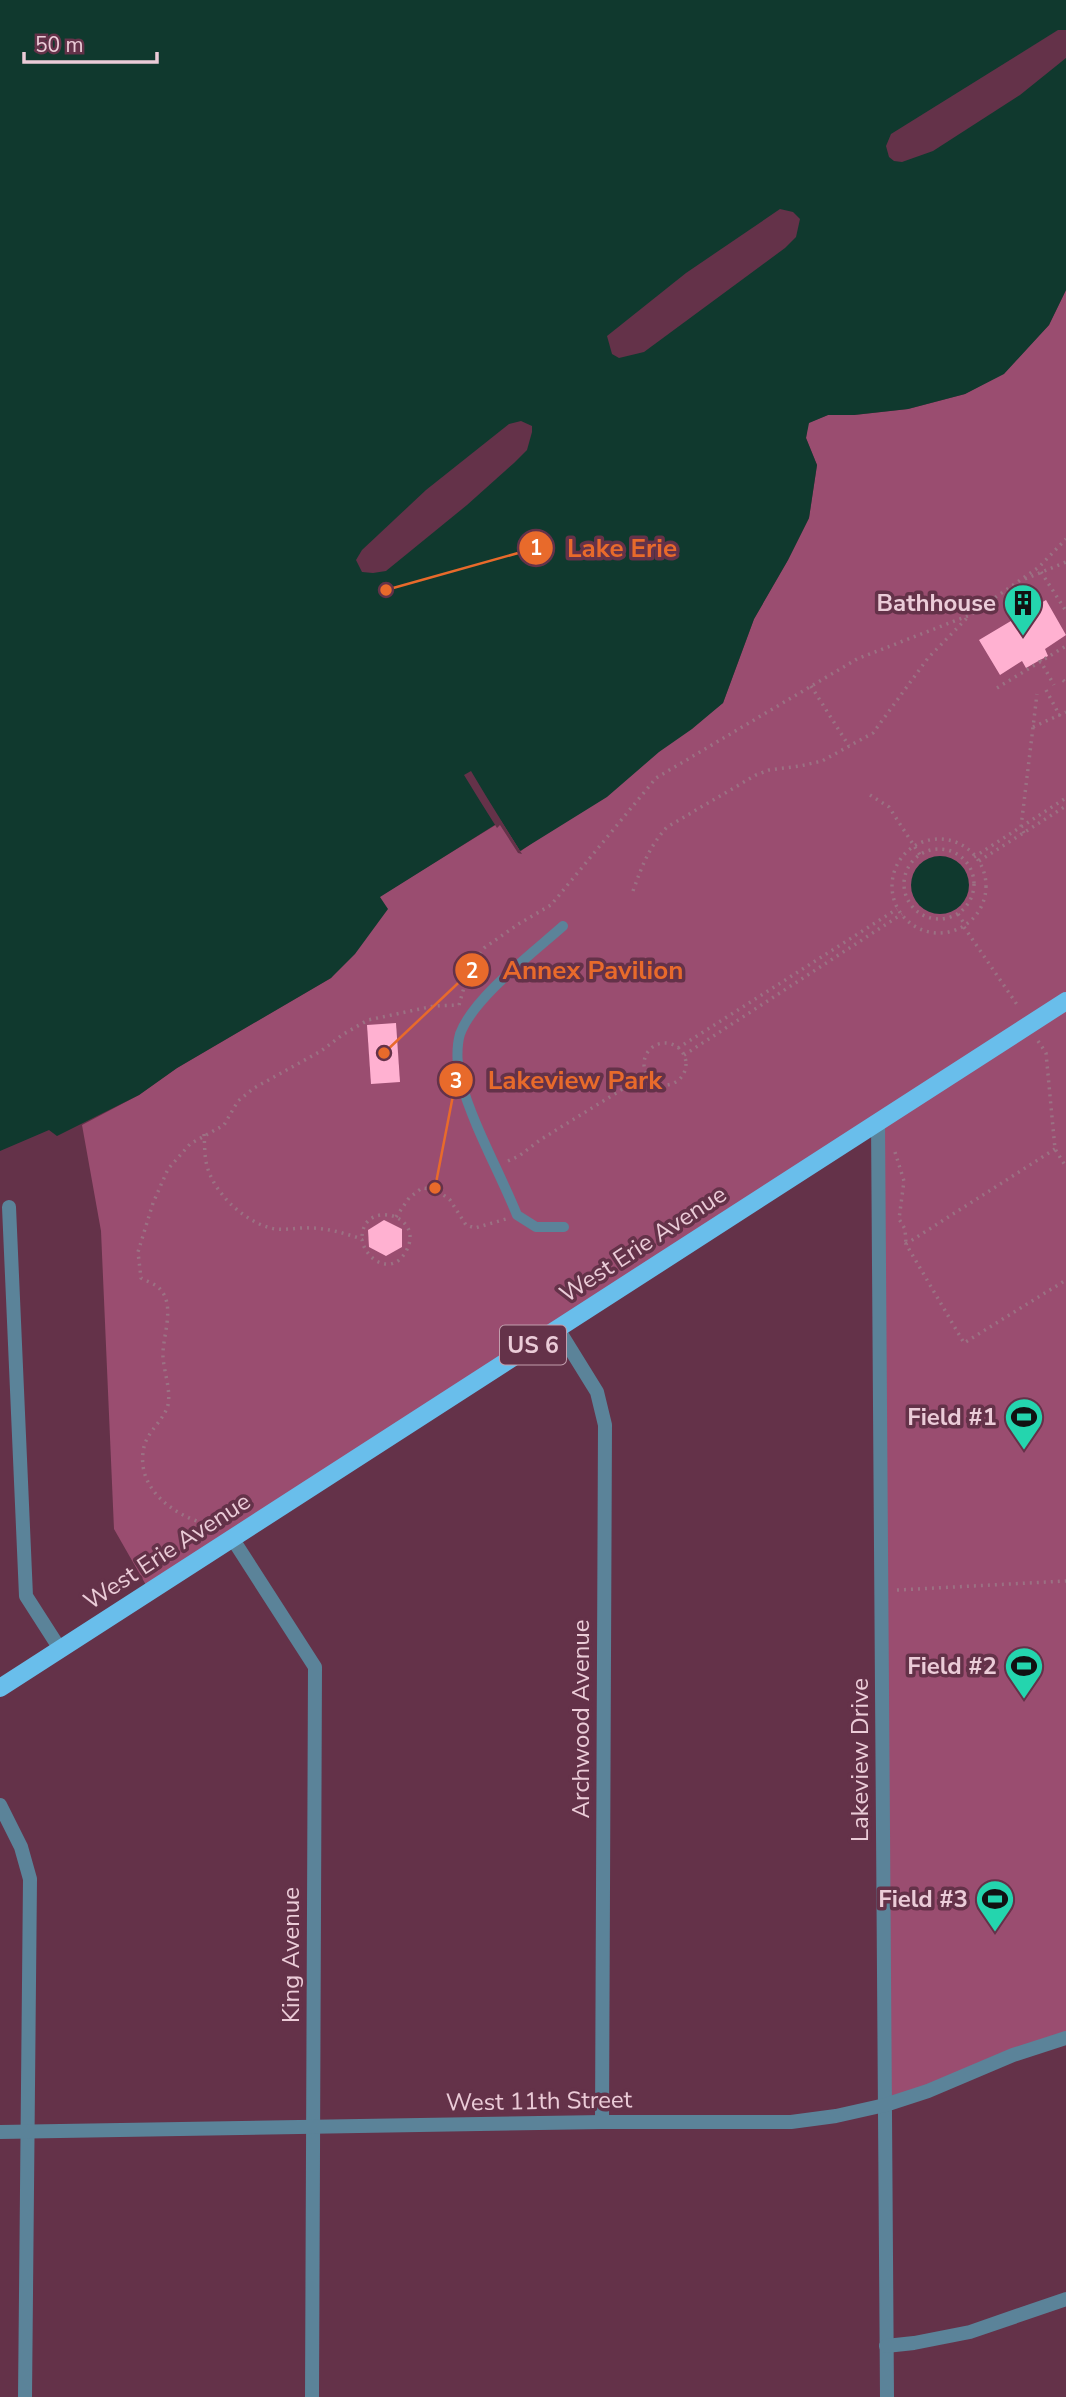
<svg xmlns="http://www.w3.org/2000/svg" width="1066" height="2397" font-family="'Nunito Sans',sans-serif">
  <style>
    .green { fill: #9a4d70 }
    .water { fill: #10392e }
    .pier { fill: #643249 }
    .building { fill: #ffb1d1 }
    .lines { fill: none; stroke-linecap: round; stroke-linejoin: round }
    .path { stroke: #9b7183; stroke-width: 3.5; stroke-dasharray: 2 5; stroke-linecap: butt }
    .lane { stroke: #5b8399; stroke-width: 10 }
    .street { stroke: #5b8399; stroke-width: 14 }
    .primary { stroke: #69beeb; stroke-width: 18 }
    .labels { text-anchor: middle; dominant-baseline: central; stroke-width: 7; stroke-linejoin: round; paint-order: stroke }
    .shield { fill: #643249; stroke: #c29ead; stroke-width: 2 }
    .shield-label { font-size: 23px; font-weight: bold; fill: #ebccd8 }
    .poi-label { font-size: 24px; font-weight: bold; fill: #ebccd8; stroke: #643249; text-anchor: end }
    .street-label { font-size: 24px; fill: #ebccd8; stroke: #643249 }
    .leader { fill: none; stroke: #e86a2b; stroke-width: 2.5 }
    .callout-dot { fill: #e86a2b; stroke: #643249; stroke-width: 2.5 }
    .mark-label { font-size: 21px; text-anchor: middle; font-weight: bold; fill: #fff }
    .callout-label { font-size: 26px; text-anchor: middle; font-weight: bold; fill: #e86a2b; stroke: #643249; stroke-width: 7; stroke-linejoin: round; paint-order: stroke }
  </style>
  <rect width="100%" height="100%" fill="#643249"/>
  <path class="green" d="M 1066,290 L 1066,2038 L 885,2105 L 878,1123 L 150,1592 L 114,1529 L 101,1231 L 82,1125 L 139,1095 L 177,1068 L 331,978 L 387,909 L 379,897 L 502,821 L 521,851 L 723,703 L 754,619 L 788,560 L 809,518 L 817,465 L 806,438 L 808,423 L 828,415 L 854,415 L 908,409 L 965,394 L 1004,373 L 1049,325 Z"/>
  <g class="water">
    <path d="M 0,0 L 1066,0 L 1066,290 L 1049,325 L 1004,374 L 965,394 L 908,409 L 854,415 L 828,415 L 809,423 L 806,438 L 817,465 L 809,518 L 788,560 L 754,619 L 723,703 L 692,729 L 659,752 L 607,797 L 520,851 L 501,821 L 380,897 L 388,909 L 355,954 L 331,978 L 177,1068 L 139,1095 L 57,1136 L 49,1130 L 0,1151 Z"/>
    <circle cx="940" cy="885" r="29"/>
  </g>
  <g class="pier">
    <path d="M 1058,30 L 1066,30 L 1066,58 L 1020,95 L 933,151 L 902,162 L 894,161 L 889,157 L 886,146 L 891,134 Z"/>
    <path d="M 780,209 L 793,212 L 800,219 L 796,237 L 785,248 L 644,352 L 619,358 L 612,354 L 607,336 L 686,273 Z"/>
    <path d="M 521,421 L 532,426 L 532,432 L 527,450 L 514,463 L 467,505 L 386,571 L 373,573 L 362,572 L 356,560 L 362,550 L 426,490 L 509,424 Z"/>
    <path d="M 471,771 L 486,796 L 522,854 L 518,853 L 500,825 L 497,828 L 480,801 L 464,775 Z"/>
  </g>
  <g class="building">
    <path d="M 1046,600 L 1066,635 L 1045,649 L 1048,656 L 1040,660 L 1026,668 L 1022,661 L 1000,675 L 979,640 Z"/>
    <path d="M 396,1023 L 400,1082 L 371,1084 L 367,1025 Z"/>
    <path d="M 384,1220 L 402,1229 L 402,1247 L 386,1256 L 369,1247 L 368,1230 Z"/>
  </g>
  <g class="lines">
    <g class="path">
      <path d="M 1041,572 L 1066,611"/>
      <path d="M 1025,579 L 1066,562"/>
      <path d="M 1040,660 L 1054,685"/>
      <path d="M 1063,680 L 1066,683"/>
      <path d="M 811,686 L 849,746"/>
      <path d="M 997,688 L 1066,646"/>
      <path d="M 1046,690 L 1060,716"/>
      <path d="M 1033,727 L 1066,712"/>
      <path d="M 870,795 L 889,807 L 920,855"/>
      <path d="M 1024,833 L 1021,827 L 1037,694"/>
      <circle cx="939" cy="886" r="47"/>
      <circle cx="939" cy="884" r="35"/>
      <path d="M 974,857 L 1066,798"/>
      <path d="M 979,861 L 1066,806"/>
      <path d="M 633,891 C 642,866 649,847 667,827 L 756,775 L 769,770 L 800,766 L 822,761 L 873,733 L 928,658 L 968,617"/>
      <path d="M 958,914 L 965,925"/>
      <path d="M 964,927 L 1018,1006"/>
      <path d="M 459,1005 L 469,970 L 484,948 L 520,923 L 551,905 L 656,778 L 857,659 L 970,615 L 1039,567 L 1066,539"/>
      <path d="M 1038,1041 L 1046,1053 L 1055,1149 L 1066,1167"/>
      <circle cx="665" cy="1064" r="21"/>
      <path d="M 678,1048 L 897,909"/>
      <path d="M 684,1055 L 902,914"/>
      <path d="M 204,1134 C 205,1147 204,1160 209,1172 C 218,1196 243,1219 267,1227 C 282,1232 296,1227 310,1228 C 327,1228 343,1233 359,1238 L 362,1240 C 366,1261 392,1275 405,1253 C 429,1214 360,1197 362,1240"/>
      <path d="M 1055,1149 L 906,1244 L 964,1343 L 1066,1280"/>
      <path d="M 895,1152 L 904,1181 L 899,1219 L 905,1229 L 906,1244"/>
      <path d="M 508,1161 L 519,1156 L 540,1140 L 647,1074"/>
      <path d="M 396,1217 L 409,1198 L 422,1188 L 437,1190 L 450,1200 L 466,1225 L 475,1228 L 506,1219"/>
      <path d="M 203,1523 C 170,1513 135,1486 144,1447 C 147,1432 164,1420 168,1405 C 171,1390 164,1372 163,1357 C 162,1337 176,1306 160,1289 C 156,1284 146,1281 141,1278 L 138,1252 L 153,1203 L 168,1169 L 190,1144 L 224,1125 L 238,1101 L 254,1088 L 321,1051 L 342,1035 L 368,1020 L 434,1006 L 459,1005"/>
      <path d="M 897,1590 L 1066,1581"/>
    </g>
    <path class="lane" d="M 563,926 C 534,952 473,998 460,1034 C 456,1048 457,1068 461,1082 C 474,1127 499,1171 517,1215 L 536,1227 L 564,1227"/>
    <g class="street">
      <path d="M 878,1122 L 887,2397"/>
      <path d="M 9,1207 L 26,1596 L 60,1649"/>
      <path d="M 558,1329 L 597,1392 L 605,1425 L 602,2122"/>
      <path d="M 232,1538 L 315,1667 L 312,2397"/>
      <path d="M 0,1805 L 21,1847 L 30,1879 L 25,2397"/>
      <path d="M 0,2132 L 602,2122 L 791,2122 L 836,2116 L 885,2105 L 928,2091 L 1013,2055 L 1066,2038"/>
      <path d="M 886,2346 L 914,2343 L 970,2332 L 1066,2299"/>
    </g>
    <path class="primary" d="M 0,1688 L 1066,1001"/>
  </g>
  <defs>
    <g id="building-pin" transform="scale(2.0125)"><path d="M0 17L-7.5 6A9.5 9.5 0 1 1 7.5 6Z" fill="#24d5ae" stroke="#643249"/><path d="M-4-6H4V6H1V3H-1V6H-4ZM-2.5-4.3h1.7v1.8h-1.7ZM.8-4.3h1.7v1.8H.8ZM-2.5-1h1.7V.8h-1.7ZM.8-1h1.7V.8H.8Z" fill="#111"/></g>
    <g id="stadium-pin" transform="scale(2.0125)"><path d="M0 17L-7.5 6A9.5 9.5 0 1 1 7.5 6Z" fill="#24d5ae" stroke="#643249"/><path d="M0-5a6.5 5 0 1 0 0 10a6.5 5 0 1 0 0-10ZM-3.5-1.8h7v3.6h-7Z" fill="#111"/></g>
  </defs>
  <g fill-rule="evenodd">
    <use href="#building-pin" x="1023" y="603"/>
    <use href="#stadium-pin" x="1024" y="1417"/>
    <use href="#stadium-pin" x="1024" y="1666"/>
    <use href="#stadium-pin" x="995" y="1899"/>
  </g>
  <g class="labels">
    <rect class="shield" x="500" y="1325.5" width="66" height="39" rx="5"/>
    <g class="shield-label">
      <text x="533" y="1345">US 6</text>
    </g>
    <g class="poi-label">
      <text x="996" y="603">Bathhouse</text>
      <text x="997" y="1417">Field #1</text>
      <text x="997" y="1666">Field #2</text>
      <text x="968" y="1899">Field #3</text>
    </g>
    <g class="street-label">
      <text transform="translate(643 1244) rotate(-33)">West Erie Avenue</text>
      <text transform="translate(167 1551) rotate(-33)">West Erie Avenue</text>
      <text transform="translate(581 1719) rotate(-90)">Archwood Avenue</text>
      <text transform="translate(860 1760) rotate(-90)">Lakeview Drive</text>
      <text transform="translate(291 1955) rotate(-90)">King Avenue</text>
      <text transform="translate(539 2101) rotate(-1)">West 11th Street</text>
    </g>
  </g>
  <path class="leader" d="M386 590L536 548M384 1053L472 970M435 1188L456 1080"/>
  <g class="callout-dot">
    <circle cx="386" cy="590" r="7"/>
    <circle cx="384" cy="1053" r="7"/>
    <circle cx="435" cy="1188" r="7"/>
    <circle cx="536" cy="548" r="18"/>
    <circle cx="472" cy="970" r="18"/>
    <circle cx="456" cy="1080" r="18"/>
  </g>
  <g class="mark-label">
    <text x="536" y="555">1</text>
    <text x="472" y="978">2</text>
    <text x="456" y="1088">3</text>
  </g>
  <g class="callout-label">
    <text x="622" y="557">Lake Erie</text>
    <text x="593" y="979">Annex Pavilion</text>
    <text x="575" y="1089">Lakeview Park</text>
  </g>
  <path d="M24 52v10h133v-10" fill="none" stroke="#ebccd8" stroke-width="3.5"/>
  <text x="35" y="52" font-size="21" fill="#ebccd8" stroke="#643249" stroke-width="5" paint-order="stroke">50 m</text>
</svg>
